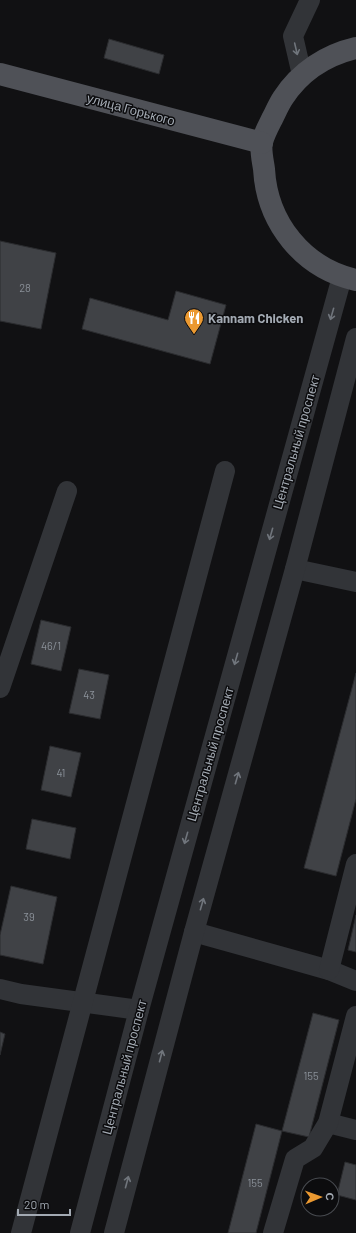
<svg xmlns="http://www.w3.org/2000/svg" width="356" height="1233" font-family="Barlow,sans-serif">
  <style>
    .building { fill: #404246; stroke: #2b2c2f }
    .lines { fill: none; stroke-linecap: round; stroke-linejoin: round }
    .minor { stroke: #323438; stroke-width: 20 }
    .major { stroke: #4f5157; stroke-width: 22 }
    .oneway { stroke: #70757c }
    .labels { text-anchor: middle; dominant-baseline: central; stroke-width: 3; stroke-linejoin: round; paint-order: stroke }
    .number-label { font-size: 11px; fill: #8a9098 }
    .street-label { font-size: 13px; fill: #a3aab3; stroke: #0c0c0e }
    .poi-label { font-size: 13px; font-weight: bold; fill: #a3aab3; stroke: #0c0c0e; text-anchor: start }
  </style>
  <rect width="100%" height="100%" fill="#111113"/>
  <g class="building">
    <path d="M 109,39 L 164,55 L 159,74 L 104,58 Z"/>
    <path d="M 0,241 L 56,253 L 41,329 L 0,321 Z"/>
    <path d="M 176,291 L 226,305 L 210,364 L 82,329 L 90,298 L 168,320 Z"/>
    <path d="M 41,620 L 71,627 L 61,671 L 31,664 Z"/>
    <path d="M 79,669 L 109,675 L 100,719 L 69,713 Z"/>
    <path d="M 356,673 L 356,799 L 336,876 L 304,868 Z"/>
    <path d="M 50,746 L 81,753 L 71,797 L 41,790 Z"/>
    <path d="M 32,819 L 76,828 L 70,859 L 26,849 Z"/>
    <path d="M 11,886 L 57,897 L 43,964 L 0,955 L 0,935 Z"/>
    <path d="M 356,915 L 356,952 L 348,950 Z"/>
    <path d="M 313,1013 L 339,1020 L 309,1137 L 282,1131 Z"/>
    <path d="M 0,1032 L 5,1034 L 0,1055 Z"/>
    <path d="M 256,1124 L 282,1131 L 256,1233 L 228,1233 Z"/>
    <path d="M 345,1162 L 356,1165 L 356,1200 L 337,1195 Z"/>
  </g>
  <g class="lines">
    <g class="minor">
      <path d="M 302,75 L 293,36 L 310,0"/>
      <path d="M 295,569 L 356,582"/>
      <path d="M 0,688 L 67,491"/>
      <path d="M 194,932 L 329,970 L 356,981"/>
      <path d="M 329,970 L 356,864"/>
      <path d="M 0,989 L 21,994 L 139,1010"/>
      <path d="M 328,1123 L 356,1130"/>
      <path d="M 21,1233 L 225,471"/>
      <path d="M 80,1233 L 139,1010 L 342,277"/>
      <path d="M 114,1233 L 194,932 L 295,569 L 356,338"/>
      <path d="M 273,1233 L 295,1159 L 313,1148 L 328,1123 L 356,1016"/>
    </g>
    <g class="major">
      <path d="M 356,48 C 326,55 300,72 283,98 C 279,104 276,111 273,117 C 269,125 264,134 262,142 C 260,150 263,161 264,169 C 267,223 303,268 356,280"/>
      <path d="M 0,74 L 262,143"/>
    </g>
  </g>
  <defs><path id="oneway-shaft" d="M-6 0H5M1.5-3L5.5 0L1.5 3" fill="none" stroke-width="1.6" stroke-linecap="round" stroke-linejoin="round"/></defs>
  <g class="oneway">
    <use href="#oneway-shaft" transform="translate(296 49) rotate(77)"/>
    <use href="#oneway-shaft" transform="translate(332 314) rotate(106)"/>
    <use href="#oneway-shaft" transform="translate(271 534) rotate(106)"/>
    <use href="#oneway-shaft" transform="translate(236 659) rotate(106)"/>
    <use href="#oneway-shaft" transform="translate(237 778) rotate(-74)"/>
    <use href="#oneway-shaft" transform="translate(186 838) rotate(106)"/>
    <use href="#oneway-shaft" transform="translate(202 904) rotate(-74)"/>
    <use href="#oneway-shaft" transform="translate(161 1056) rotate(-75)"/>
    <use href="#oneway-shaft" transform="translate(127 1182) rotate(-75)"/>
  </g>
  <defs>
    <g id="restaurant-pin" transform="scale(1)"><path d="M0 17L-7.5 6A9.5 9.5 0 1 1 7.5 6Z" fill="#eb9931" stroke="#0c0c0e"/><path d="M-5-6h1v4h1v-4h1v4h1v-4h1v5L-1.5 .5V6h-2V.5L-5-1ZM5-6V6H3V1.5H1.5Q1.5-4 5-6Z" fill="#fff"/></g>
  </defs>
  <g fill-rule="evenodd">
    <use href="#restaurant-pin" x="194" y="318"/>
  </g>
  <g class="labels">
    <g class="number-label">
      <text x="25" y="287">28</text>
      <text x="51" y="645">46/1</text>
      <text x="89" y="694">43</text>
      <text x="61" y="772">41</text>
      <text x="29" y="916">39</text>
      <text x="311" y="1075">155</text>
      <text x="255" y="1182">155</text>
    </g>
    <g class="street-label">
      <text transform="translate(131 109) rotate(15)">улица Горького</text>
      <text transform="translate(296 442) rotate(-74)">Центральный проспект</text>
      <text transform="translate(210 754) rotate(-74)">Центральный проспект</text>
      <text transform="translate(124 1067) rotate(-75)">Центральный проспект</text>
    </g>
    <g class="poi-label">
      <text x="208" y="318">Kannam Chicken</text>
    </g>
  </g>
  <g transform="translate(320 1197) rotate(88)"><circle r="19" fill="#0c0c0e" stroke="#484b50"/>
  <path d="M0-3L7 15L0 10L-7 15Z" fill="#eb9931"/>
  <text y="-6" font-size="11" font-weight="bold" text-anchor="middle" fill="#a3aab3">С</text>
  </g>
  <path d="M18 1209v6h52v-6" fill="none" stroke="#a3aab3" stroke-width="2"/>
  <text x="24" y="1209" font-size="12" fill="#a3aab3" stroke="#0c0c0e" stroke-width="3" paint-order="stroke">20 m</text>
</svg>
